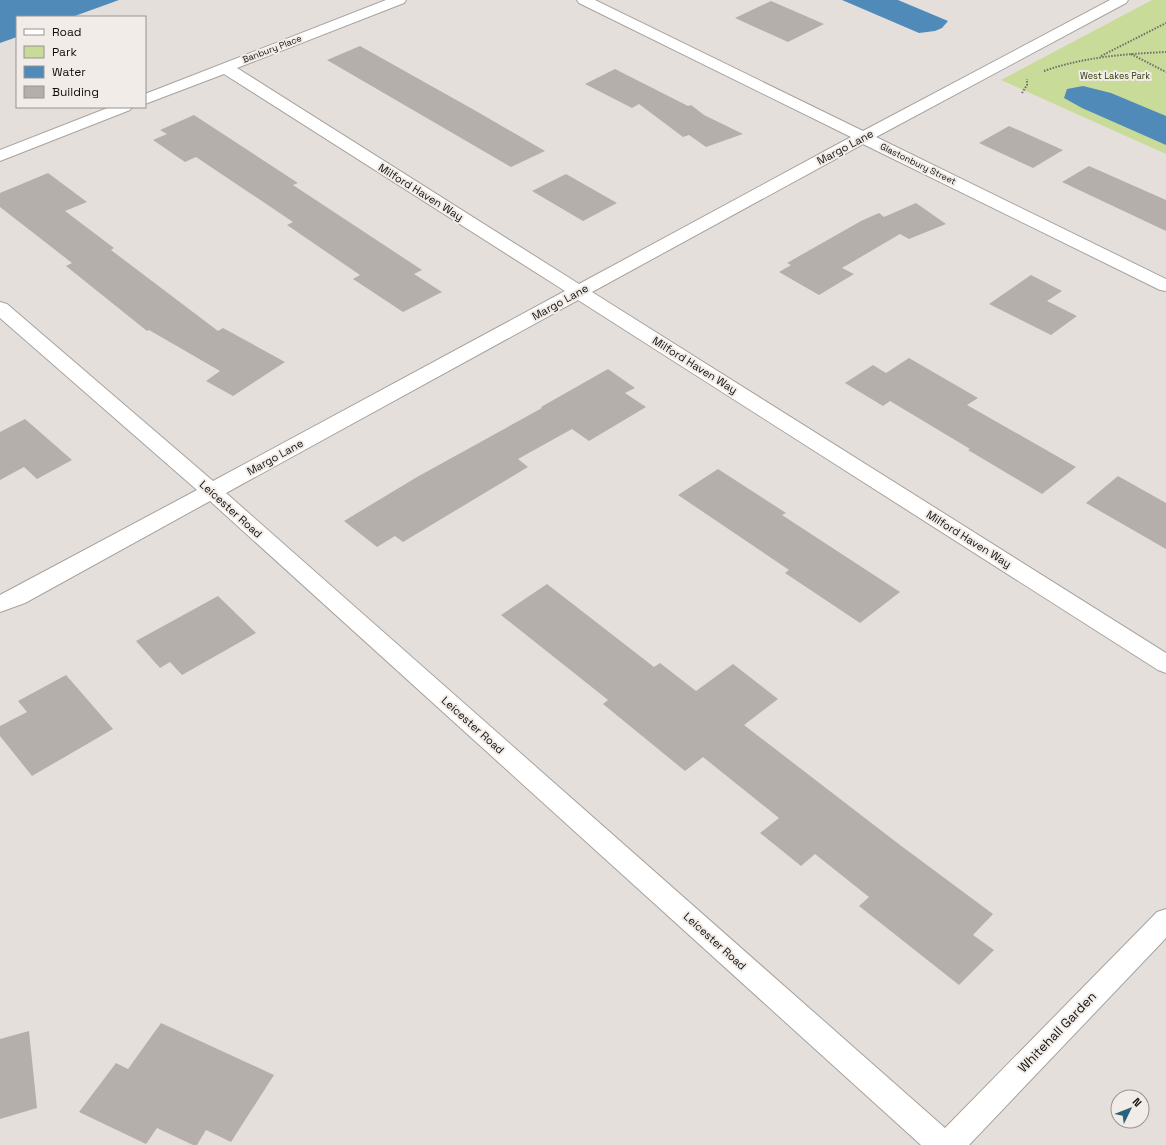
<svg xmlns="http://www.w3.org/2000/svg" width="1166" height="1145" font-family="'Space Grotesk',sans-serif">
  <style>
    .green { fill: #c8db98 }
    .water { fill: #508ab9 }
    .building { fill: #b5afac }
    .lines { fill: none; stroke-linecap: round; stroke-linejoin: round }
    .minor-casing { stroke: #a8a29e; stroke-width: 2 }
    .path { stroke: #716d6b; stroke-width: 2; stroke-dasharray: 1.5 1.5; stroke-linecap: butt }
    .minor { fill: #fff; fill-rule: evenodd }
    .labels { text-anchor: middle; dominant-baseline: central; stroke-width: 4; stroke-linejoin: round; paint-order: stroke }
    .far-street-label { font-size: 9px; fill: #11100e; stroke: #f2ece8 }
    .far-park-label { font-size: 9px; fill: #2b3600; stroke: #f2ece8 }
    .street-label { font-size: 11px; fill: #11100e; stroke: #f2ece8 }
    .near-street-label { font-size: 13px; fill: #11100e; stroke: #f2ece8 }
  </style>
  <rect width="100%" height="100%" fill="#e5dfdb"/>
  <path class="green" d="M 1152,0 L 1166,0 L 1166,154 L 1001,80 Z"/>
  <g class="water">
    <path d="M 0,0 L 119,0 L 72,17 L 17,17 L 17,37 L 0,43 Z"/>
    <path d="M 842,0 L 898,0 L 948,21 L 942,28 L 935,31 L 919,33 Z"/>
    <path d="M 1083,86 L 1111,93 L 1166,116 L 1166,145 L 1082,108 L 1064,98 L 1067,89 Z"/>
  </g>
  <g class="building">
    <path d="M 771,1 L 824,24 L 788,42 L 735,18 Z"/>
    <path d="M 360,46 L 476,111 L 545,151 L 511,167 L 327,60 Z"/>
    <path d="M 615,69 L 688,106 L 691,105 L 704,115 L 743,134 L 706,147 L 689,135 L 683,137 L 639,104 L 632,108 L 585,84 Z"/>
    <path d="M 194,115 L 298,183 L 293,185 L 422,270 L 414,274 L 442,292 L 403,312 L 353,279 L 360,275 L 287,225 L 293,222 L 196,157 L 185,162 L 153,140 L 167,134 L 160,130 Z"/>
    <path d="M 1009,126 L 1063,150 L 1033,168 L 979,143 Z"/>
    <path d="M 1089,166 L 1166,200 L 1166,231 L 1062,182 Z"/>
    <path d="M 48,173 L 87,202 L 65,211 L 114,248 L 111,250 L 218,331 L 223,328 L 285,362 L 233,396 L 206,381 L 220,371 L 149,330 L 147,331 L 66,266 L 72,263 L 0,207 L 0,193 Z"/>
    <path d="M 566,174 L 617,203 L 583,221 L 532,191 Z"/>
    <path d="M 916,203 L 946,224 L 909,239 L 900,234 L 842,268 L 854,274 L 819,295 L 779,272 L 791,265 L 787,263 L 861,221 L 879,213 L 884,217 Z"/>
    <path d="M 1031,275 L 1062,291 L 1047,301 L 1077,316 L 1051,335 L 989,304 Z"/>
    <path d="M 909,358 L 978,398 L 967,405 L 1076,467 L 1042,494 L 968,450 L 970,449 L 890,401 L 883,406 L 845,383 L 873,365 L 886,373 Z"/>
    <path d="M 608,369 L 635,388 L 625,393 L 646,407 L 589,441 L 572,429 L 518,459 L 528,467 L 403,542 L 395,536 L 377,547 L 344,521 L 417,477 L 542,408 L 541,407 Z"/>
    <path d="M 25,419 L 72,460 L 37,479 L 24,467 L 0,480 L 0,432 Z"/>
    <path d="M 718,469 L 786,513 L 782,515 L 900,592 L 860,623 L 785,573 L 789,570 L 678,495 Z"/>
    <path d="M 1118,476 L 1166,503 L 1166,549 L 1086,503 Z"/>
    <path d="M 547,584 L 654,667 L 660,663 L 696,691 L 733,664 L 778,699 L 744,725 L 900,845 L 993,914 L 973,935 L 994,950 L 959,985 L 859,906 L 869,897 L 815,854 L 801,866 L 760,833 L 779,818 L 703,757 L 685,771 L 603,704 L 608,700 L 501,615 Z"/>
    <path d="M 218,596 L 256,633 L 182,675 L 170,662 L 160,668 L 136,641 Z"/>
    <path d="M 66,675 L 113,729 L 32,776 L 0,736 L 0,726 L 27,712 L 18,701 Z"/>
    <path d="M 161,1023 L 274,1075 L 231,1142 L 206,1130 L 197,1145 L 193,1145 L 157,1128 L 146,1144 L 79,1112 L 116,1063 L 128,1069 Z"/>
    <path d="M 29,1031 L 37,1108 L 0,1119 L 0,1039 Z"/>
  </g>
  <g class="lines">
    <g class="minor-casing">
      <g id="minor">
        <path d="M 386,0 L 406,0 L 404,3 L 237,68 L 579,284 L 851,137 L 579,3 L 577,0 L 595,0 L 863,131 L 1110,0 L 1128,0 L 1126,3 L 876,137 L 1166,279 L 1166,291 L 1160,290 L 863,144 L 592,292 L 1166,653 L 1166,673 L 1158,670 L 578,300 L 226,493 L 945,1128 L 1157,912 L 1166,909 L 1166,938 L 969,1145 L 921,1145 L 210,501 L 25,603 L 0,612 L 0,595 L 197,490 L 0,318 L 0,302 L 7,304 L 213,481 L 565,291 L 224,74 L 145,104 L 145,94 Z"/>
        <path d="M 110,107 L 132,107 L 130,110 L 0,161 L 0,150 Z"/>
      </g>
    </g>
    <g class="path">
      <path d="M 1131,54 L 1166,72"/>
      <path d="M 1101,56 L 1166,23"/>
      <path d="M 1044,71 C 1084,57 1124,54 1166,52"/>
      <path d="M 1022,93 L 1027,85 L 1027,79"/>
    </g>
    <use href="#minor" class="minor"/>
  </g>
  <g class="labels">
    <g class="far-street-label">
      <text transform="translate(272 49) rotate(-21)">Banbury Place</text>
      <text transform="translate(918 164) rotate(26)">Glastonbury Street</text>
    </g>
    <g class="far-park-label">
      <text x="1115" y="76">West Lakes Park</text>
    </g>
    <g class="street-label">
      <text transform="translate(845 147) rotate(-28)">Margo Lane</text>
      <text transform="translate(421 192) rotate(32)">Milford Haven Way</text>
      <text transform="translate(560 302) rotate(-29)">Margo Lane</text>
      <text transform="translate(695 365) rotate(32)">Milford Haven Way</text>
      <text transform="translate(275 457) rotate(-29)">Margo Lane</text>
      <text transform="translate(231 509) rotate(42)">Leicester Road</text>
      <text transform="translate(969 539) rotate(32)">Milford Haven Way</text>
      <text transform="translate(473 725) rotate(42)">Leicester Road</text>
      <text transform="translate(715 941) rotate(42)">Leicester Road</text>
    </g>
    <g class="near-street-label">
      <text transform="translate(1057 1032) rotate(-46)">Whitehall Garden</text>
    </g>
  </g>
  <rect x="16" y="16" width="130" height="92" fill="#f2ece8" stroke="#989491"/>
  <rect x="24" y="29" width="20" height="6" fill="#ffffff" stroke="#989491"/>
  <text x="52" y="36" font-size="12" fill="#11100e">Road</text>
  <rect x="24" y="46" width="20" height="12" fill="#c8db98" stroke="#989491"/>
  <text x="52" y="56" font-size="12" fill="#11100e">Park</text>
  <rect x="24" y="66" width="20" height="12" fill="#508ab9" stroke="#989491"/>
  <text x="52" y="76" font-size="12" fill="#11100e">Water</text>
  <rect x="24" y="86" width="20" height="12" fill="#b5afac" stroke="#989491"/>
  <text x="52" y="96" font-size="12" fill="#11100e">Building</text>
  <g transform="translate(1130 1109) rotate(47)"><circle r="19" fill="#f2ece8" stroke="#989491"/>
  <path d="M0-3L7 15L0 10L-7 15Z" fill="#29627b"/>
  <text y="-6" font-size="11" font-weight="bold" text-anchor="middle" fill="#11100e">N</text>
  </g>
</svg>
